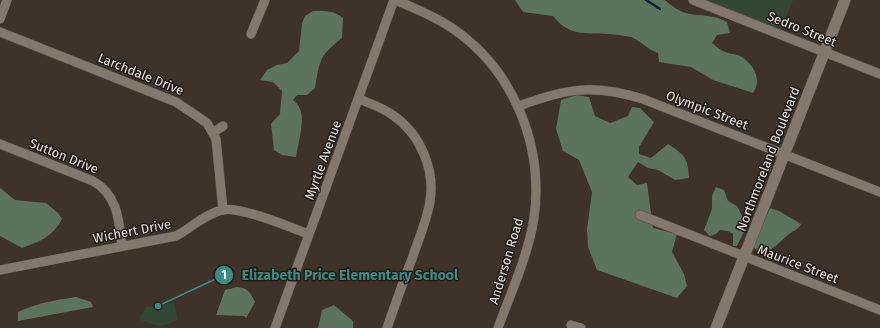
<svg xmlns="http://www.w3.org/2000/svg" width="880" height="328" font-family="'Fira Sans',sans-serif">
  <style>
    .green { fill: #334833 }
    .forest { fill: #5c735c }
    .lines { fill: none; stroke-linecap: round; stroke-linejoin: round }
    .stream { stroke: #0d2235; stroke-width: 2.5 }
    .minor-casing { stroke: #574e46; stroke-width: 10 }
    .tertiary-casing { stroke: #574e46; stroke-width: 12 }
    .minor { stroke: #84776c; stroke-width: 9 }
    .tertiary { stroke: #84776c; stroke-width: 11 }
    .labels { text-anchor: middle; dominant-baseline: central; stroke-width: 3; stroke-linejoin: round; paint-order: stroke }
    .street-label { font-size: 13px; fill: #eae2dc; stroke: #201b17 }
    .leader { fill: none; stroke: #3b8c84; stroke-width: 1.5 }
    .callout-dot { fill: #3b8c84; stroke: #201b17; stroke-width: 1.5 }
    .mark-label { font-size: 12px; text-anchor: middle; font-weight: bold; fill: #fff }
    .callout-label { font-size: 14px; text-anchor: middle; font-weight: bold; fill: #3b8c84; stroke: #201b17; stroke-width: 3; stroke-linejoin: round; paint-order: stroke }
  </style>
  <rect width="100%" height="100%" fill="#3e3229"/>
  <g class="green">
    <path d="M 693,0 L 793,0 L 779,34 Z"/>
    <path d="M 174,303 L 178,320 C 160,328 158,327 139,319 L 146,307 Z"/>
  </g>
  <g class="forest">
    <path d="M 515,0 L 665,0 C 671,6 682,13 690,14 C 704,16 714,15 727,22 L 730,33 L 717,35 L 712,43 C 716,46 720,50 725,52 C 730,54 736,54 740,56 C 753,63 763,80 753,93 L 713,80 L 691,67 L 659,62 L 658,53 C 647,49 641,41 631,37 C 627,36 622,36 619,35 C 593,31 571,40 553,16 L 523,12 Z"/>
    <path d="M 313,11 C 324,11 334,10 343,18 L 342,38 C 319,56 320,60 315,88 L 307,95 L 297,95 L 293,100 C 295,102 298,104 299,107 C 306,117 298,145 296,157 L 282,155 L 274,150 L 271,124 L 280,114 L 282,91 L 273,82 L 260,80 L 267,70 L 277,65 L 287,63 L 299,51 L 302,23 L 305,16 Z"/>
    <path d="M 577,95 L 589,97 L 595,116 L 610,123 L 628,116 L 632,107 L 640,108 L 654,122 L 639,147 L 639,154 L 651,158 L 668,144 C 685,155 688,158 689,178 L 675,180 L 658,170 L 648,168 L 638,162 L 628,177 L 637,185 L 647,183 L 653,228 L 677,234 L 672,252 L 684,274 L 687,286 L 677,298 L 597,270 L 588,247 L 587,229 L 592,192 L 579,160 L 563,151 L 556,129 L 561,100 Z"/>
    <path d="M 716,187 L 724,190 L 728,201 L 737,206 L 747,226 L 737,246 L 733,246 L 733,234 L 728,231 L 720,230 L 716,234 L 710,236 L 704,230 L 712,209 L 712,196 Z"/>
    <path d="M 0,188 L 15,200 L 46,203 L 58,213 L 62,219 C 52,237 41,241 22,248 L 0,236 Z"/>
    <path d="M 770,208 L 779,211 L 801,224 C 798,230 794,230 789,234 C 779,242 773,252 759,253 L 753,246 Z"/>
    <path d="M 237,287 C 248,288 250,292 255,302 L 246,318 L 244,316 L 216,315 L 225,290 Z"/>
    <path d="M 76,297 L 91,302 L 93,307 L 18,321 L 18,312 C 37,303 56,300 76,297 Z"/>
    <path d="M 334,305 L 353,321 L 353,328 L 318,328 L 322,310 Z"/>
  </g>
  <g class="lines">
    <path class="stream" d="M 646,0 L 660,9"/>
    <g class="minor-casing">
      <g id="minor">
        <path d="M 395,0 C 415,8 434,16 452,28 C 514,70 544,146 534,218 C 528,256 511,292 498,328"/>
        <path d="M 693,0 L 880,74"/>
        <path d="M 0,19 L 7,0"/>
        <path d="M 0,32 L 176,102 L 207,123 L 216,139 L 223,210"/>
        <path d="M 251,34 L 265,0"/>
        <path d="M 359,99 C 371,104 384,108 394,116 C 421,135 435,170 430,201 C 427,221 418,240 412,259 C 403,282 395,305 387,328"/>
        <path d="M 519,106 C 567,88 593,84 643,99 L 880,192"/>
        <path d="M 214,132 L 223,126"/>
        <path d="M 0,144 L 93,181 C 118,195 119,221 122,246"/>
        <path d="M 640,215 L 880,310"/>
        <path d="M 0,270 L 176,236 C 191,228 205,214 222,210 C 241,206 290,227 308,234"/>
        <path d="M 571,325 L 581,328"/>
        <path d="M 275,328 L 394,0"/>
      </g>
    </g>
    <g class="tertiary-casing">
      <path id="tertiary" d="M 716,328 L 845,0"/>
    </g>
    <use href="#minor" class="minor"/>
    <use href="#tertiary" class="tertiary"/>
  </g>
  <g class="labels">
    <g class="street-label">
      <text transform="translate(802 29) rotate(22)">Sedro Street</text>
      <text transform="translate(141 74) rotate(22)">Larchdale Drive</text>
      <text transform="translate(707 110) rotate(21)">Olympic Street</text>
      <text transform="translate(64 156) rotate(22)">Sutton Drive</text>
      <text transform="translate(768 159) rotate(-69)">Northmoreland Boulevard</text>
      <text transform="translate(323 160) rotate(-70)">Myrtle Avenue</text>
      <text transform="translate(132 231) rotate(-11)">Wichert Drive</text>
      <text transform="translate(506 261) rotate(-73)">Anderson Road</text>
      <text transform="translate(798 264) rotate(21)">Maurice Street</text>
    </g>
  </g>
  <path class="leader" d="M158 306L224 275"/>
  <g class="callout-dot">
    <circle cx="158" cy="306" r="4"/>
    <circle cx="224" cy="275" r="10"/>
  </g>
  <g class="mark-label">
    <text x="224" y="279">1</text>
  </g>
  <g class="callout-label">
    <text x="350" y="280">Elizabeth Price Elementary School</text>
  </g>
</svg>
